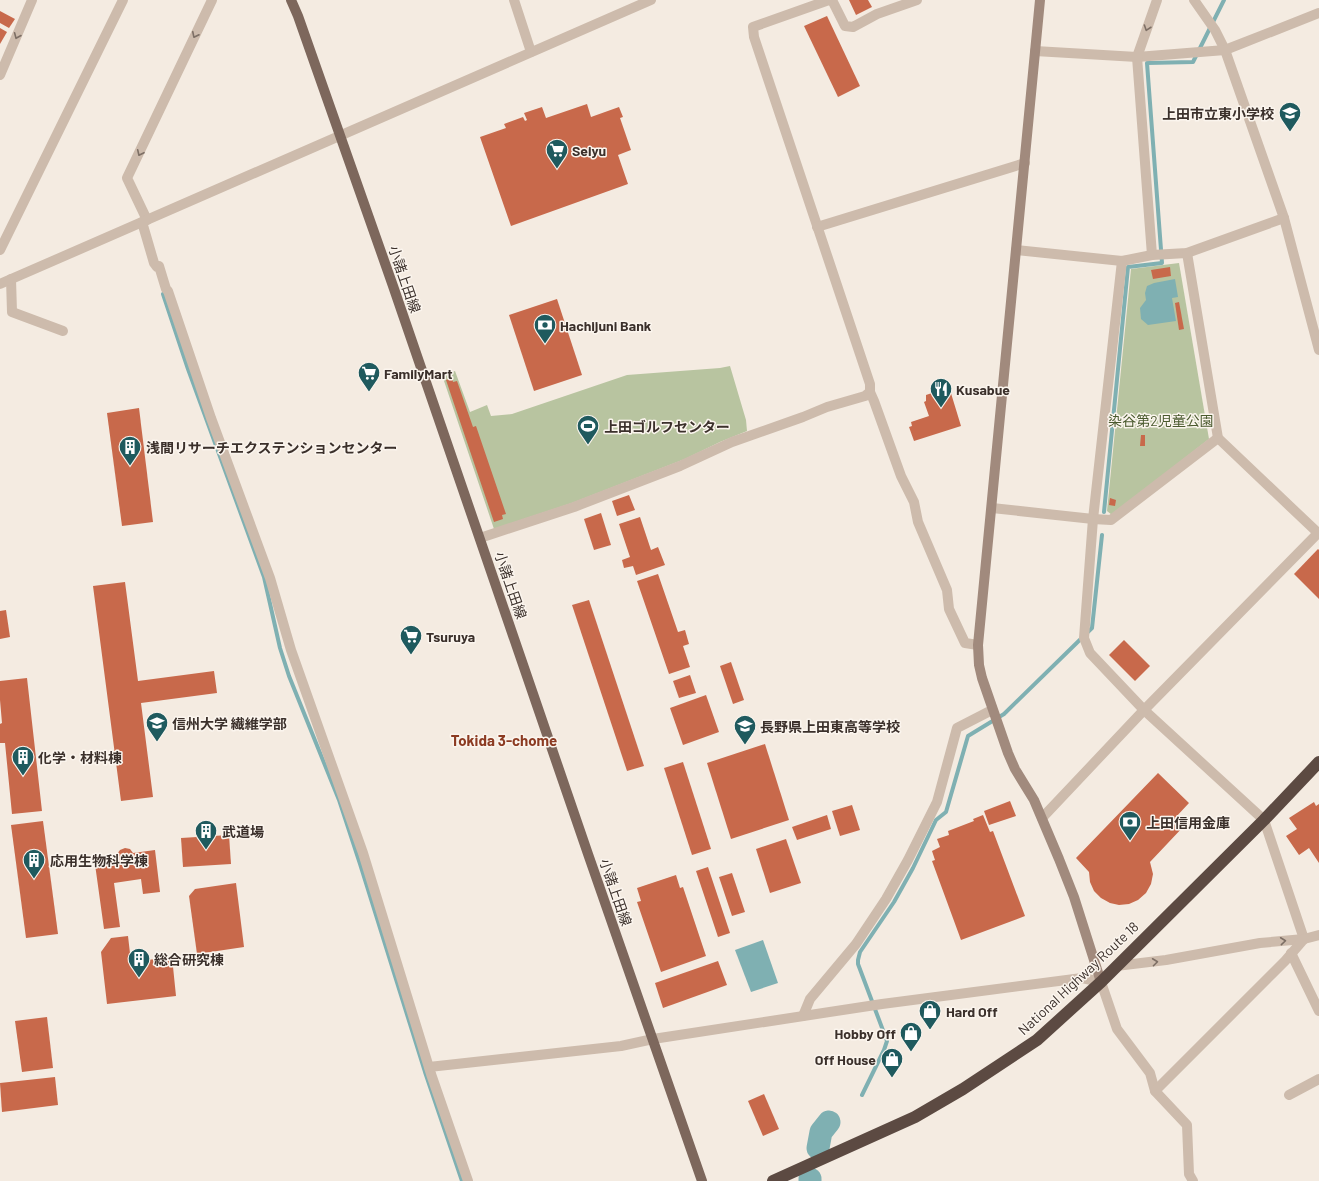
<svg xmlns="http://www.w3.org/2000/svg" width="1319" height="1181" font-family="Barlow,'Noto Sans JP',sans-serif">
  <style>
    .green { fill: #b8c4a0 }
    .water { fill: #7fb0b2 }
    .lines { fill: none; stroke-linecap: round; stroke-linejoin: round }
    .stream { stroke: #7fb0b2; stroke-width: 4 }
    .river { stroke: #7fb0b2; stroke-width: 23 }
    .building { fill: #c8694b }
    .street { stroke: #cdbbac; stroke-width: 10 }
    .secondary { stroke: #a18a7d; stroke-width: 10 }
    .primary { stroke: #7d675c; stroke-width: 10 }
    .highway { stroke: #5c4a42; stroke-width: 12 }
    .oneway { stroke: #7d6f65 }
    .labels { text-anchor: middle; dominant-baseline: central; stroke-width: 3; stroke-linejoin: round; paint-order: stroke }
    .poi-label { font-size: 14px; font-weight: bold; fill: #3b302b; stroke: #fbf5ee; text-anchor: start }
    .street-label { font-size: 14px; fill: #3b302b; stroke: #fbf5ee }
    .park-label { font-size: 14px; fill: #4a5a2e; stroke: #fbf5ee }
    .neighbourhood-label { font-size: 15px; font-weight: bold; fill: #8c3b22; stroke: #fbf5ee }
  </style>
  <rect width="100%" height="100%" fill="#f4ebe1"/>
  <g class="green">
    <path d="M 1179,263 L 1209,439 L 1112,515 L 1107,511 L 1131,269 Z"/>
    <path d="M 730,366 L 746,420 L 747,431 L 720,442 L 685,459 L 572,503 L 494,529 L 442,375 L 455,371 L 470,412 L 487,405 L 491,416 L 512,414 L 627,375 L 720,368 Z"/>
  </g>
  <g class="water">
    <path d="M 1175,279 L 1178,297 L 1172,298 L 1176,321 L 1148,325 L 1141,319 L 1140,308 L 1146,300 L 1145,293 L 1147,286 L 1154,283 Z"/>
    <path d="M 763,940 L 778,983 L 751,992 L 735,950 Z"/>
  </g>
  <g class="lines">
    <g class="stream">
      <path d="M 163,294 L 188,369 L 264,577 L 280,648 L 289,676 L 339,800 L 360,864 L 425,1072 L 462,1181"/>
      <path d="M 1104,512 L 1128,267 L 1162,263 L 1147,63 L 1193,62 L 1224,0"/>
      <path d="M 862,1095 L 884,1050 L 887,1041 L 858,964 L 858,960 L 860,952 L 894,902 L 913,868 L 936,820 L 946,812 L 968,736 L 1004,714 L 1092,628 L 1102,535"/>
    </g>
    <g class="river">
      <path d="M 818,1148 L 821,1132 L 829,1122"/>
      <path d="M 810,1181 L 810,1179"/>
    </g>
  </g>
  <g class="building">
    <path d="M 849,0 L 868,0 L 872,7 L 856,15 Z"/>
    <path d="M 0,11 L 15,19 L 9,28 L 0,23 Z"/>
    <path d="M 827,16 L 860,86 L 838,97 L 804,26 Z"/>
    <path d="M 0,28 L 7,32 L 0,44 Z"/>
    <path d="M 587,104 L 591,117 L 619,107 L 623,117 L 620,118 L 631,150 L 618,155 L 628,184 L 511,226 L 480,137 L 506,128 L 504,124 L 523,117 L 525,121 L 527,120 L 524,113 L 542,107 L 546,118 Z"/>
    <path d="M 1170,267 L 1171,276 L 1153,279 L 1151,270 Z"/>
    <path d="M 557,299 L 582,375 L 534,391 L 509,315 Z"/>
    <path d="M 1179,302 L 1184,329 L 1179,330 L 1175,303 Z"/>
    <path d="M 452,378 L 453,382 L 457,381 L 473,427 L 476,426 L 506,514 L 502,515 L 503,519 L 494,522 L 446,380 Z"/>
    <path d="M 950,390 L 961,426 L 914,441 L 909,427 L 912,426 L 911,422 L 929,416 L 924,402 L 926,401 L 926,395 L 938,391 L 939,394 Z"/>
    <path d="M 139,408 L 153,522 L 122,526 L 107,413 Z"/>
    <path d="M 1141,435 L 1145,435 L 1145,446 L 1140,446 Z"/>
    <path d="M 629,495 L 635,510 L 617,516 L 612,501 Z"/>
    <path d="M 1110,498 L 1116,500 L 1115,506 L 1109,505 Z"/>
    <path d="M 601,513 L 611,545 L 594,550 L 584,519 Z"/>
    <path d="M 640,517 L 651,550 L 658,547 L 665,565 L 636,575 L 633,566 L 624,568 L 622,560 L 630,557 L 619,524 Z"/>
    <path d="M 1318,549 L 1319,550 L 1319,599 L 1294,574 Z"/>
    <path d="M 658,574 L 678,632 L 685,630 L 689,644 L 683,646 L 690,667 L 669,674 L 637,581 Z"/>
    <path d="M 125,582 L 138,681 L 214,671 L 217,693 L 141,703 L 153,797 L 121,801 L 93,586 Z"/>
    <path d="M 589,600 L 644,766 L 627,771 L 572,605 Z"/>
    <path d="M 6,610 L 10,637 L 0,639 L 0,611 Z"/>
    <path d="M 1124,640 L 1150,666 L 1135,681 L 1109,655 Z"/>
    <path d="M 731,662 L 744,700 L 733,704 L 720,666 Z"/>
    <path d="M 690,675 L 696,693 L 679,698 L 673,681 Z"/>
    <path d="M 27,678 L 42,811 L 12,814 L 5,743 L 0,743 L 0,724 L 2,723 L 0,700 L 0,681 Z"/>
    <path d="M 706,695 L 719,732 L 683,745 L 670,708 Z"/>
    <path d="M 765,744 L 789,820 L 731,839 L 707,763 Z"/>
    <path d="M 683,762 L 711,849 L 692,855 L 664,768 Z"/>
    <path d="M 1158,773 L 1189,803 L 1175,818 L 1184,826 L 1150,862 L 1153,874 L 1151,884 L 1146,893 L 1138,900 L 1129,904 L 1119,905 L 1110,903 L 1101,898 L 1094,891 L 1090,882 L 1089,872 L 1076,858 Z"/>
    <path d="M 1010,801 L 1016,816 L 989,825 L 984,811 Z"/>
    <path d="M 1314,802 L 1316,806 L 1319,804 L 1319,863 L 1309,848 L 1299,855 L 1286,836 L 1297,829 L 1289,818 Z"/>
    <path d="M 852,805 L 860,830 L 840,836 L 832,811 Z"/>
    <path d="M 827,815 L 831,829 L 797,840 L 792,827 Z"/>
    <path d="M 983,815 L 990,832 L 993,831 L 1025,916 L 961,940 L 932,861 L 935,860 L 932,851 L 940,847 L 937,839 L 949,835 L 948,831 L 974,821 L 973,819 Z"/>
    <path d="M 43,821 L 58,934 L 26,938 L 11,825 Z"/>
    <path d="M 229,835 L 231,864 L 183,867 L 181,838 Z"/>
    <path d="M 786,839 L 801,883 L 770,893 L 756,849 Z"/>
    <path d="M 125,848 L 130,849 L 133,853 L 155,850 L 160,892 L 143,894 L 141,879 L 114,883 L 120,927 L 104,929 L 94,857 L 117,854 L 120,850 Z"/>
    <path d="M 708,867 L 730,933 L 718,937 L 696,871 Z"/>
    <path d="M 732,873 L 745,912 L 732,916 L 719,877 Z"/>
    <path d="M 676,875 L 680,888 L 683,887 L 706,956 L 661,972 L 637,902 L 641,901 L 637,888 Z"/>
    <path d="M 236,883 L 244,947 L 197,954 L 189,896 L 195,889 Z"/>
    <path d="M 128,936 L 131,962 L 172,957 L 176,996 L 107,1004 L 101,952 L 111,938 Z"/>
    <path d="M 718,961 L 727,985 L 663,1008 L 655,983 Z"/>
    <path d="M 47,1017 L 53,1068 L 22,1072 L 15,1021 Z"/>
    <path d="M 55,1077 L 58,1105 L 2,1112 L 0,1083 Z"/>
    <path d="M 764,1094 L 779,1129 L 763,1136 L 748,1101 Z"/>
  </g>
  <g class="lines">
    <g class="street">
      <path d="M 514,0 L 531,52"/>
      <path d="M 829,0 L 753,27 L 754,37 L 870,384 L 870,392 L 874,401 L 901,476 L 914,502 L 918,522 L 947,590 L 949,609 L 965,643 L 978,645"/>
      <path d="M 832,0 L 845,26 L 853,27 L 877,14 L 917,0"/>
      <path d="M 1194,0 L 1215,30 L 1225,50 L 1284,218 L 1319,350"/>
      <path d="M 1035,51 L 1137,57 L 1225,50 L 1319,13"/>
      <path d="M 0,75 L 32,0"/>
      <path d="M 147,220 L 127,178 L 212,0"/>
      <path d="M 142,222 L 154,263 L 157,267 L 159,266 L 166,289 L 168,291 L 211,418 L 270,578 L 291,650 L 363,853 L 431,1074 L 468,1181"/>
      <path d="M 817,227 L 1025,163"/>
      <path d="M 0,250 L 123,0"/>
      <path d="M 1016,250 L 1122,261 L 1152,255 L 1187,253 L 1284,218"/>
      <path d="M 1187,253 L 1218,438 L 1319,534"/>
      <path d="M 1152,255 L 1137,57 L 1157,0"/>
      <path d="M 1122,261 L 1093,519 L 1084,638 L 1090,653 L 1144,710 L 1264,820 L 1304,939"/>
      <path d="M 11,279 L 12,312 L 63,331"/>
      <path d="M 0,284 L 651,0"/>
      <path d="M 992,508 L 1093,519 L 1111,520 L 1218,438"/>
      <path d="M 480,538 L 574,507 L 680,466 L 732,442 L 803,417 L 827,407 L 865,396 L 870,392"/>
      <path d="M 1042,818 L 1144,710 L 1319,532"/>
      <path d="M 1291,953 L 1319,1011"/>
      <path d="M 1116,966 L 1166,960 L 1260,943 L 1304,939 L 1319,935"/>
      <path d="M 803,1016 L 810,999 L 856,944 L 886,899 L 908,860 L 937,802 L 957,728 L 992,710"/>
      <path d="M 429,1067 L 621,1046 L 653,1039 L 882,1004 L 1082,978 L 1101,982 L 1117,1029 L 1150,1073 L 1155,1091 L 1187,1125 L 1189,1174 L 1193,1181"/>
      <path d="M 1155,1091 L 1285,961 L 1304,939"/>
      <path d="M 1289,1095 L 1319,1079"/>
    </g>
    <path class="secondary" d="M 1040,0 L 978,645 L 979,665 L 982,678 L 1008,753 L 1015,769 L 1034,800 L 1059,859 L 1074,897 L 1101,982"/>
    <path class="primary" d="M 291,0 L 298,16 L 393,286 L 588,854 L 702,1181"/>
    <path class="highway" d="M 773,1181 L 915,1117 L 963,1089 L 1037,1040 L 1101,982 L 1264,820 L 1319,762"/>
  </g>
  <defs><path id="oneway-chevron" d="M-2-3.5L2.5 0L-2 3.5" fill="none" stroke-width="1.6" stroke-linecap="round" stroke-linejoin="round"/></defs>
  <g class="oneway">
    <use href="#oneway-chevron" transform="translate(1147 28) rotate(109)"/>
    <use href="#oneway-chevron" transform="translate(195 35) rotate(116)"/>
    <use href="#oneway-chevron" transform="translate(17 36) rotate(113)"/>
    <use href="#oneway-chevron" transform="translate(140 153) rotate(115)"/>
    <use href="#oneway-chevron" transform="translate(1283 941) rotate(-6)"/>
    <use href="#oneway-chevron" transform="translate(1155 962) rotate(-7)"/>
  </g>
  <defs>
    <g id="school-pin" transform="scale(1.15)"><path d="M0 17L-7.5 6A9.5 9.5 0 1 1 7.5 6Z" fill="#1f5a5e" stroke="#fbf5ee"/><path d="M0-5L7-2L0 1L-7-2ZM-4 1L0 2.5L4 1V4Q0 6-4 4Z" fill="#fff"/></g>
    <g id="supermarket-pin" transform="scale(1.15)"><path d="M0 17L-7.5 6A9.5 9.5 0 1 1 7.5 6Z" fill="#1f5a5e" stroke="#fbf5ee"/><path d="M-6-5.5h2.5l.6 2H6L4.5 2H-2.5L-4.4-4H-6ZM-1.5 3.2a1.3 1.3 0 1 0 .1 0ZM3 3.2a1.3 1.3 0 1 0 .1 0Z" fill="#fff"/></g>
    <g id="bank-pin" transform="scale(1.15)"><path d="M0 17L-7.5 6A9.5 9.5 0 1 1 7.5 6Z" fill="#1f5a5e" stroke="#fbf5ee"/><path d="M-6-4H6V4H-6ZM0-2.3a2.3 2.3 0 1 0 0 4.6a2.3 2.3 0 1 0 0-4.6Z" fill="#fff"/></g>
    <g id="restaurant-pin" transform="scale(1.15)"><path d="M0 17L-7.5 6A9.5 9.5 0 1 1 7.5 6Z" fill="#1f5a5e" stroke="#fbf5ee"/><path d="M-5-6h1v4h1v-4h1v4h1v-4h1v5L-1.5 .5V6h-2V.5L-5-1ZM5-6V6H3V1.5H1.5Q1.5-4 5-6Z" fill="#fff"/></g>
    <g id="stadium-pin" transform="scale(1.15)"><path d="M0 17L-7.5 6A9.5 9.5 0 1 1 7.5 6Z" fill="#1f5a5e" stroke="#fbf5ee"/><path d="M0-5a6.5 5 0 1 0 0 10a6.5 5 0 1 0 0-10ZM-3.5-1.8h7v3.6h-7Z" fill="#fff"/></g>
    <g id="building-pin" transform="scale(1.15)"><path d="M0 17L-7.5 6A9.5 9.5 0 1 1 7.5 6Z" fill="#1f5a5e" stroke="#fbf5ee"/><path d="M-4-6H4V6H1V3H-1V6H-4ZM-2.5-4.3h1.7v1.8h-1.7ZM.8-4.3h1.7v1.8H.8ZM-2.5-1h1.7V.8h-1.7ZM.8-1h1.7V.8H.8Z" fill="#fff"/></g>
    <g id="university-pin" transform="scale(1.15)"><path d="M0 17L-7.5 6A9.5 9.5 0 1 1 7.5 6Z" fill="#1f5a5e" stroke="#fbf5ee"/><path d="M0-5L7-2L0 1L-7-2ZM-4 1L0 2.5L4 1V4Q0 6-4 4Z" fill="#fff"/></g>
    <g id="shop-pin" transform="scale(1.15)"><path d="M0 17L-7.5 6A9.5 9.5 0 1 1 7.5 6Z" fill="#1f5a5e" stroke="#fbf5ee"/><path d="M-5-2.5h2.3a2.7 3.5 0 0 1 5.4 0H5L5.5 6h-11ZM-1.5-2.5h3a1.5 2.3 0 0 0-3 0Z" fill="#fff"/></g>
  </defs>
  <g fill-rule="evenodd">
    <use href="#school-pin" x="1290" y="113"/>
    <use href="#supermarket-pin" x="557" y="150"/>
    <use href="#bank-pin" x="545" y="325"/>
    <use href="#supermarket-pin" x="369" y="373"/>
    <use href="#restaurant-pin" x="941" y="389"/>
    <use href="#stadium-pin" x="588" y="426"/>
    <use href="#building-pin" x="130" y="447"/>
    <use href="#supermarket-pin" x="411" y="636"/>
    <use href="#university-pin" x="157" y="723"/>
    <use href="#school-pin" x="745" y="726"/>
    <use href="#building-pin" x="23" y="757"/>
    <use href="#bank-pin" x="1130" y="822"/>
    <use href="#building-pin" x="206" y="831"/>
    <use href="#building-pin" x="34" y="860"/>
    <use href="#building-pin" x="139" y="959"/>
    <use href="#shop-pin" x="930" y="1011"/>
    <use href="#shop-pin" x="911" y="1033"/>
    <use href="#shop-pin" x="892" y="1059"/>
  </g>
  <g class="labels">
    <g class="poi-label">
      <text x="1274" y="113" text-anchor="end">上田市立東小学校</text>
      <text x="572" y="150">Seiyu</text>
      <text x="560" y="325">Hachijuni Bank</text>
      <text x="384" y="373">FamilyMart</text>
      <text x="956" y="389">Kusabue</text>
      <text x="604" y="426">上田ゴルフセンター</text>
      <text x="146" y="447">浅間リサーチエクステンションセンター</text>
      <text x="426" y="636">Tsuruya</text>
      <text x="172" y="723">信州大学 繊維学部</text>
      <text x="760" y="726">長野県上田東高等学校</text>
      <text x="38" y="757">化学・材料棟</text>
      <text x="1146" y="822">上田信用金庫</text>
      <text x="222" y="831">武道場</text>
      <text x="50" y="860">応用生物科学棟</text>
      <text x="154" y="959">総合研究棟</text>
      <text x="946" y="1011">Hard Off</text>
      <text x="896" y="1033" text-anchor="end">Hobby Off</text>
      <text x="876" y="1059" text-anchor="end">Off House</text>
    </g>
    <g class="street-label">
      <text transform="translate(405 279) rotate(71)">小諸上田線</text>
      <text transform="translate(511 585) rotate(71)">小諸上田線</text>
      <text transform="translate(616 892) rotate(71)">小諸上田線</text>
      <text transform="translate(1078 978) rotate(-43)">National Highway Route 18</text>
    </g>
    <g class="park-label">
      <text x="1161" y="420">染谷第2児童公園</text>
    </g>
    <g class="neighbourhood-label">
      <text x="504" y="740">Tokida 3-chome</text>
    </g>
  </g>
</svg>
